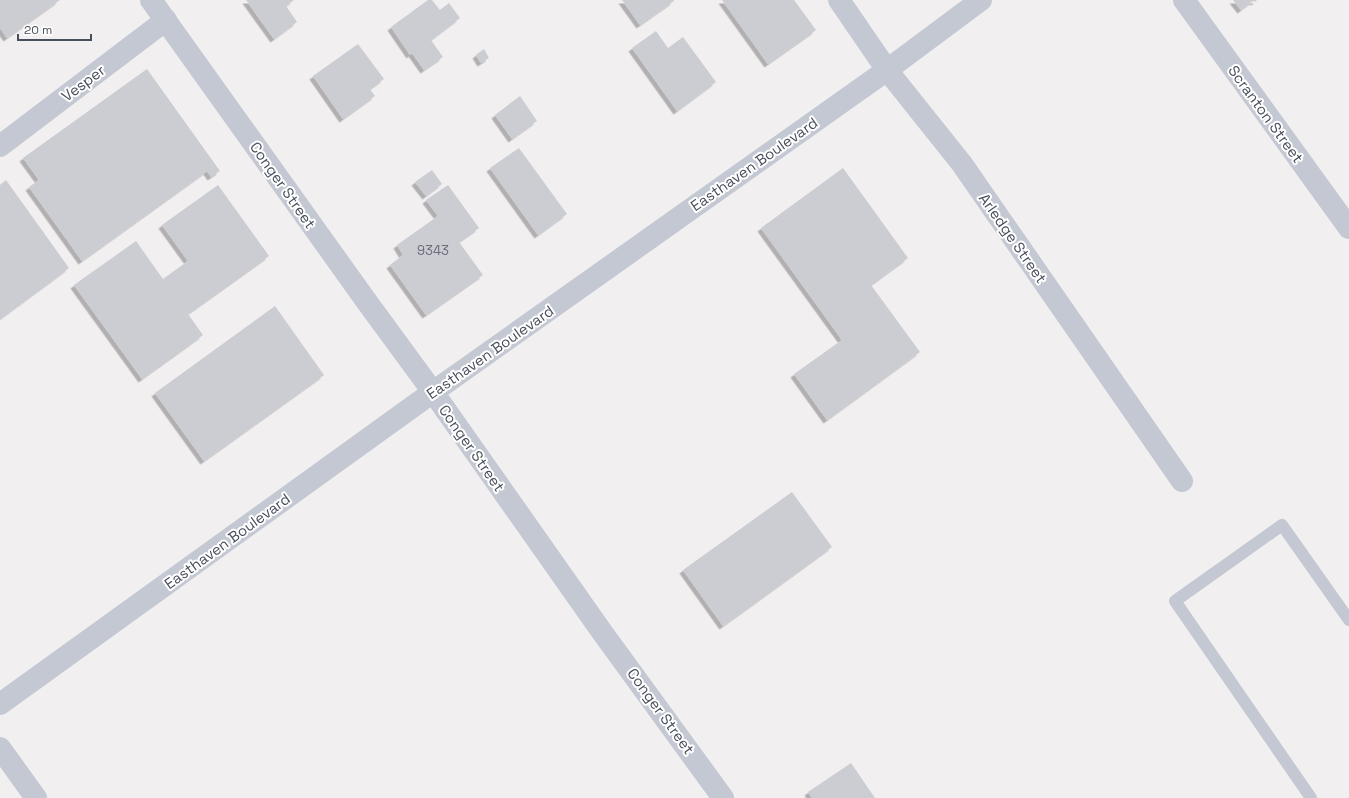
<svg xmlns="http://www.w3.org/2000/svg" width="1349" height="798" font-family="'Space Grotesk',sans-serif">
  <style>
    .building { fill: #cccdd3; filter: url(#shadow) }
    .lines { fill: none; stroke-linecap: round; stroke-linejoin: round }
    .service { stroke: #c3c8d3; stroke-width: 12 }
    .minor { stroke: #c3c8d3; stroke-width: 22 }
    .labels { text-anchor: middle; dominant-baseline: central; stroke-width: 4; stroke-linejoin: round; paint-order: stroke }
    .number-label { font-size: 13px; fill: #696e79 }
    .street-label { font-size: 15px; fill: #484e5b; stroke: #fff }
  </style>
  <defs>
    <filter id="shadow"><feDropShadow dx="-3.5" dy="3.5" stdDeviation="0" flood-color="#0004"/></filter>
  </defs>
  <rect width="100%" height="100%" fill="#f1efef"/>
  <g class="building">
    <path d="M 0,0 L 60,0 L 7,38 L 0,28 Z"/>
    <path d="M 246,0 L 294,0 L 286,6 L 297,22 L 274,39 Z"/>
    <path d="M 428,0 L 432,0 L 440,10 L 449,3 L 460,18 L 431,40 L 443,57 L 424,70 L 412,53 L 410,55 L 391,27 Z"/>
    <path d="M 622,0 L 673,0 L 674,1 L 640,25 Z"/>
    <path d="M 722,0 L 794,0 L 816,30 L 768,64 Z"/>
    <path d="M 1233,0 L 1257,0 L 1255,2 L 1253,1 L 1241,10 Z"/>
    <path d="M 656,31 L 668,48 L 683,37 L 716,82 L 677,111 L 632,48 Z"/>
    <path d="M 358,44 L 384,79 L 370,89 L 375,96 L 343,119 L 313,76 Z"/>
    <path d="M 484,49 L 489,58 L 481,63 L 476,55 Z"/>
    <path d="M 147,69 L 220,171 L 211,177 L 207,171 L 82,261 L 29,187 L 39,180 L 23,158 Z"/>
    <path d="M 520,96 L 537,121 L 512,139 L 495,115 Z"/>
    <path d="M 519,148 L 567,214 L 538,235 L 490,168 Z"/>
    <path d="M 843,168 L 908,258 L 871,285 L 920,352 L 827,420 L 794,374 L 842,340 L 761,228 Z"/>
    <path d="M 432,170 L 442,184 L 426,196 L 415,182 Z"/>
    <path d="M 6,180 L 69,268 L 0,319 L 0,185 Z"/>
    <path d="M 218,185 L 269,256 L 188,314 L 203,335 L 142,379 L 74,285 L 136,241 L 163,279 L 188,261 L 162,225 Z"/>
    <path d="M 448,185 L 479,228 L 459,242 L 483,275 L 426,315 L 390,265 L 403,255 L 397,245 L 438,216 L 426,200 Z"/>
    <path d="M 275,306 L 324,375 L 204,461 L 155,393 Z"/>
    <path d="M 792,492 L 832,547 L 723,626 L 683,570 Z"/>
    <path d="M 851,763 L 875,798 L 812,798 L 808,792 Z"/>
  </g>
  <g class="lines">
    <path class="service" d="M 1311,798 L 1175,601 L 1282,525 L 1349,620"/>
    <g class="minor">
      <path d="M 151,0 L 367,302 L 433,392 L 602,632 L 723,798"/>
      <path d="M 839,0 L 887,70 L 962,164 L 1182,481"/>
      <path d="M 1184,0 L 1349,228"/>
      <path d="M 0,146 L 166,20"/>
      <path d="M 0,704 L 433,392 L 887,70 L 981,0"/>
      <path d="M 0,748 L 36,798"/>
    </g>
  </g>
  <g class="labels">
    <g class="number-label">
      <text x="433" y="250">9343</text>
    </g>
    <g class="street-label">
      <text transform="translate(83 83) rotate(-37)">Vesper</text>
      <text transform="translate(1266 114) rotate(54)">Scranton Street</text>
      <text transform="translate(754 164) rotate(-35)">Easthaven Boulevard</text>
      <text transform="translate(283 185) rotate(55)">Conger Street</text>
      <text transform="translate(1013 238) rotate(55)">Arledge Street</text>
      <text transform="translate(490 352) rotate(-35)">Easthaven Boulevard</text>
      <text transform="translate(472 448) rotate(55)">Conger Street</text>
      <text transform="translate(227 541) rotate(-36)">Easthaven Boulevard</text>
      <text transform="translate(661 711) rotate(54)">Conger Street</text>
    </g>
  </g>
  <path d="M18 34v6h73v-6" fill="none" stroke="#484e5b" stroke-width="2"/>
  <text x="24" y="34" font-size="12" fill="#484e5b" stroke="#ffffff" stroke-width="3" paint-order="stroke">20 m</text>
</svg>
